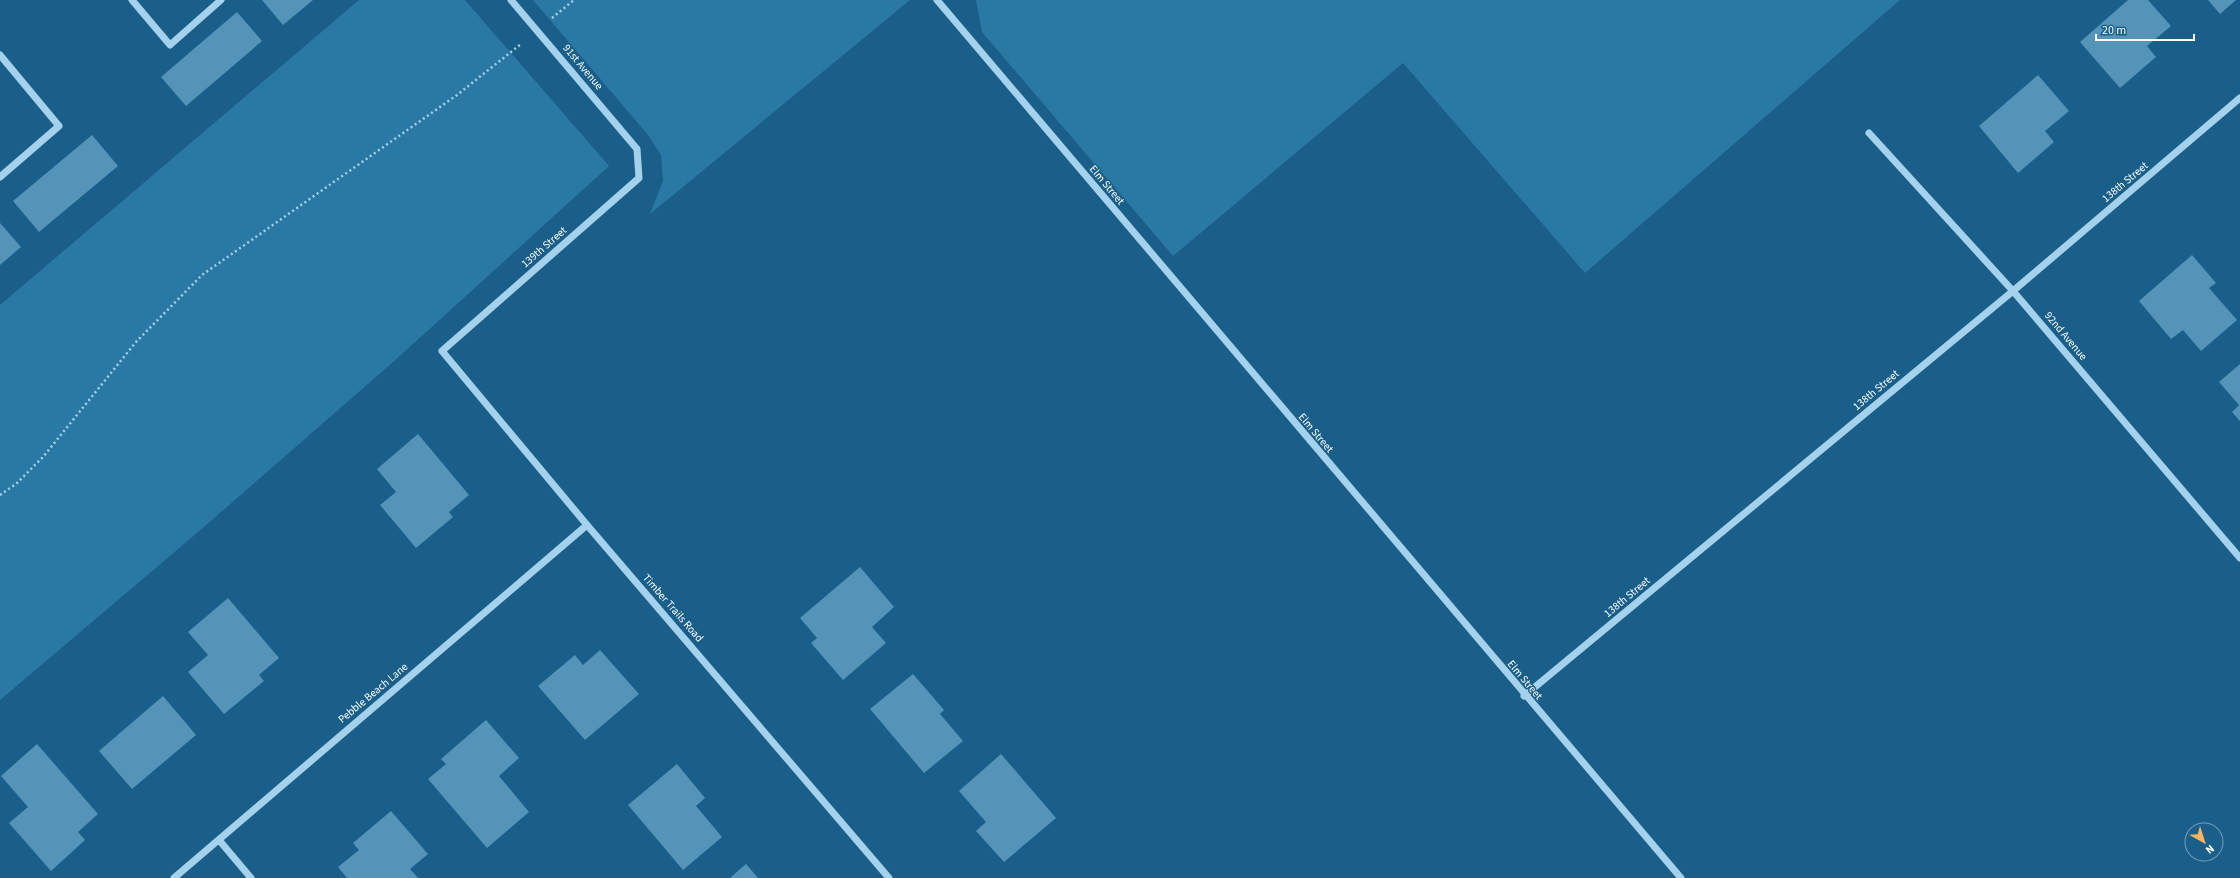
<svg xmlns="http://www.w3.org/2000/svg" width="2240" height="878" font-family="'Source Sans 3',sans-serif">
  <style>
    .green { fill: #2a79a5 }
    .building { fill: #5494b9 }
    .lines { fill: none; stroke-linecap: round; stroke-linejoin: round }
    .path { stroke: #a4d2ed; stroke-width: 2.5; stroke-dasharray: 2 3; stroke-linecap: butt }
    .minor { stroke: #a4d2ed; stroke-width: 7 }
    .labels { text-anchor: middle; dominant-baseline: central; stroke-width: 3; stroke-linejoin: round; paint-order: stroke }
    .street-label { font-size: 11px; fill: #fff; stroke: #1a5f89 }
  </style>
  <rect width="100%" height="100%" fill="#1a5f89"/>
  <g class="green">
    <path d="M 359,0 L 465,0 L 609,166 L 392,363 L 197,533 L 0,700 L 0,305 Z"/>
    <path d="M 533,0 L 910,0 L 650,214 L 663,181 L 661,155 L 648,135 Z"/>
    <path d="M 976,0 L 1900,0 L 1585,273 L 1403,63 L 1173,256 L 982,32 Z"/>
  </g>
  <g class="building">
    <path d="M 262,0 L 313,0 L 283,25 Z"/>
    <path d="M 2128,0 L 2148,0 L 2171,26 L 2147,46 L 2156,57 L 2120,88 L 2080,42 Z"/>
    <path d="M 2208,0 L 2236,0 L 2220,14 Z"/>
    <path d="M 237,12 L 262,41 L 186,106 L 161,77 Z"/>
    <path d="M 2038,75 L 2069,111 L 2045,131 L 2054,142 L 2018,173 L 1979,126 Z"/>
    <path d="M 92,135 L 118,166 L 39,232 L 13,201 Z"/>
    <path d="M 0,223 L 21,247 L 0,265 Z"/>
    <path d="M 2192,255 L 2216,283 L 2209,288 L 2237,320 L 2201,351 L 2183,330 L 2171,339 L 2139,301 Z"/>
    <path d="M 2240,364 L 2240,421 L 2232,412 L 2239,405 L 2219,382 Z"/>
    <path d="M 418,434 L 469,495 L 449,512 L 453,517 L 416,548 L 380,505 L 396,492 L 377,469 Z"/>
    <path d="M 860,567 L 894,607 L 872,627 L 886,643 L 843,680 L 811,643 L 817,638 L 800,618 Z"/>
    <path d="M 228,598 L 279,658 L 259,675 L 264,681 L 224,714 L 188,672 L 208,655 L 188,632 Z"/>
    <path d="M 600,650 L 639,694 L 585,740 L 538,686 L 575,655 L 583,665 Z"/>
    <path d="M 913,674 L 944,710 L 940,714 L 963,741 L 924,773 L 870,709 Z"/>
    <path d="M 163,696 L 196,735 L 132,789 L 99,751 Z"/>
    <path d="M 486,720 L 519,758 L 499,776 L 529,812 L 487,848 L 428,779 L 446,764 L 441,759 Z"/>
    <path d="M 37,744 L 98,814 L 78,832 L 85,840 L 51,871 L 9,823 L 28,807 L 1,776 Z"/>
    <path d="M 1001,754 L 1056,818 L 1004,862 L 976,831 L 986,822 L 959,791 Z"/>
    <path d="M 677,764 L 705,798 L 696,806 L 722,837 L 683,870 L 628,805 Z"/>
    <path d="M 391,811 L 428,854 L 410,869 L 418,878 L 347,878 L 338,867 L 359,850 L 353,843 Z"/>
    <path d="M 746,864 L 758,878 L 730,878 Z"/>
  </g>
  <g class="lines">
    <g class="path">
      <path d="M 552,18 L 574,0"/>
      <path d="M 0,495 L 16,484 L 43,457 L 136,342 L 202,275 L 457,95 L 521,44"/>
    </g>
    <g class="minor">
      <path d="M 132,0 L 170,45 L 221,0"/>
      <path d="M 511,0 L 637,149 L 639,178 L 442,351 L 587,525 L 889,878"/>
      <path d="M 937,0 L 1681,878"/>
      <path d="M 0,55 L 59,126 L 0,177"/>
      <path d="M 1869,133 L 2013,291 L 2240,558"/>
      <path d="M 1524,696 L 2013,291 L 2240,98"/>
      <path d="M 219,840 L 251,878"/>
      <path d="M 174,878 L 587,525"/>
    </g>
  </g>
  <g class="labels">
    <g class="street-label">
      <text transform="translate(583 67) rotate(50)">91st Avenue</text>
      <text transform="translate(2125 182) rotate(-40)">138th Street</text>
      <text transform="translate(1107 185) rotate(50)">Elm Street</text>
      <text transform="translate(544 247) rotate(-41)">139th Street</text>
      <text transform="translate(2066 336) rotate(50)">92nd Avenue</text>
      <text transform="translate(1876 390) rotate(-40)">138th Street</text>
      <text transform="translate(1316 433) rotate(50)">Elm Street</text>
      <text transform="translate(1627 597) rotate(-40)">138th Street</text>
      <text transform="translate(673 608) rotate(49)">Timber Trails Road</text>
      <text transform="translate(1525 680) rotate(50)">Elm Street</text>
      <text transform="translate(373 693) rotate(-40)">Pebble Beach Lane</text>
    </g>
  </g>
  <g transform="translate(2204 842) rotate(141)"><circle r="19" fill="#1a5f89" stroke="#769fb8"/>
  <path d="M0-3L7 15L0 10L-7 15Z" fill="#feb460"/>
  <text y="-6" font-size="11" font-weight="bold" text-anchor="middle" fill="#ffffff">N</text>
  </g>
  <path d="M2096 34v6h98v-6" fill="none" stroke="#ffffff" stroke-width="2"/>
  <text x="2102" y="34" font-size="12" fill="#ffffff" stroke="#1a5f89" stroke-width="3" paint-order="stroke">20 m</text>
</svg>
